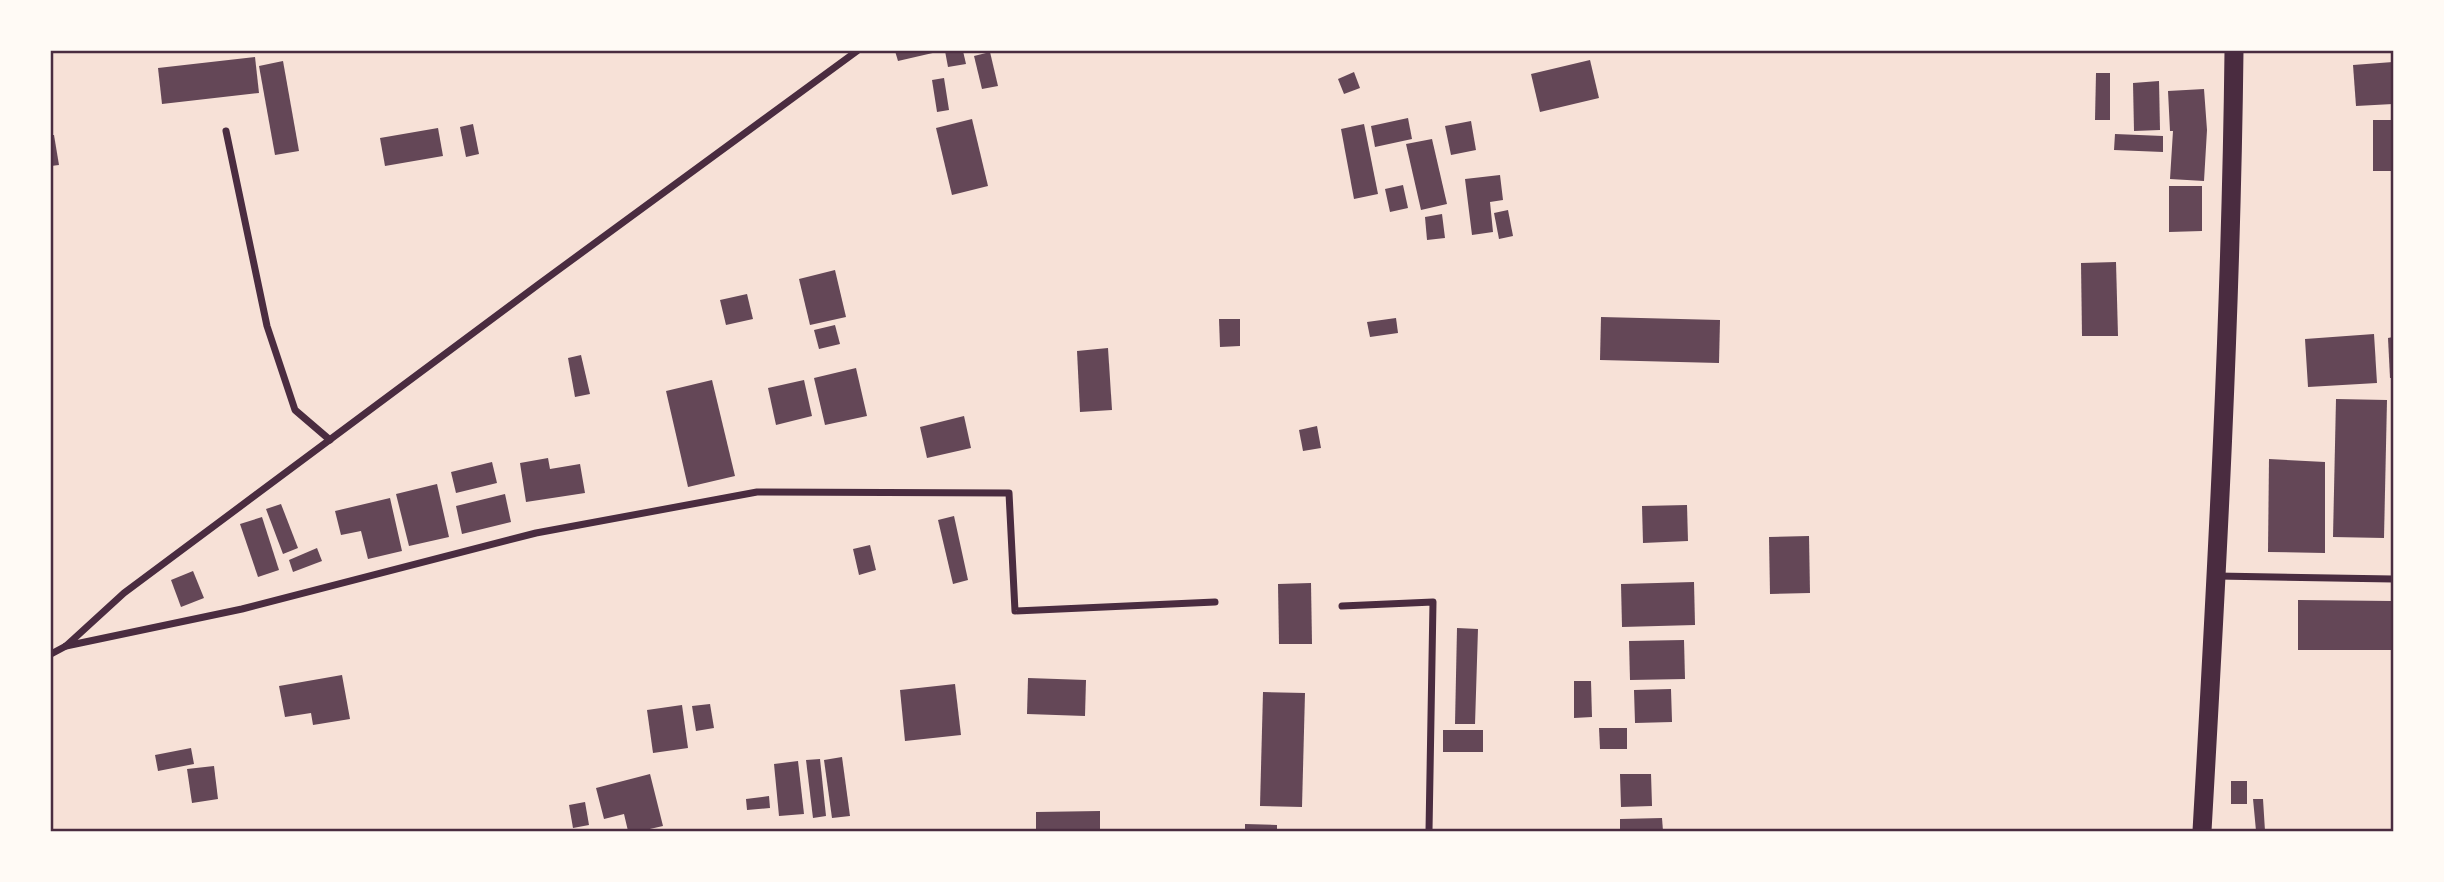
<svg xmlns="http://www.w3.org/2000/svg" width="2444" height="882" font-family="Inter,sans-serif">
  <style>
    .building { fill: #644757 }
    .lines { fill: none; stroke-linecap: round; stroke-linejoin: round }
    .minor { stroke: #4a2c40; stroke-width: 7 }
    .trunk { stroke: #4a2c40; stroke-width: 19 }
    .neatline { fill: none; stroke: #4a2c40; stroke-width: 2.5 }
  </style>
  <rect width="100%" height="100%" fill="#f7e1d7"/>
  <g class="building">
    <path d="M 895,51 L 937,51 L 937,52 L 898,61 Z"/>
    <path d="M 945,51 L 963,51 L 966,64 L 948,67 Z"/>
    <path d="M 990,52 L 998,86 L 982,89 L 974,56 Z"/>
    <path d="M 255,57 L 259,93 L 162,104 L 158,68 Z"/>
    <path d="M 1590,60 L 1599,98 L 1540,112 L 1531,74 Z"/>
    <path d="M 283,61 L 299,151 L 275,155 L 259,66 Z"/>
    <path d="M 2393,62 L 2393,104 L 2356,106 L 2353,65 Z"/>
    <path d="M 1354,72 L 1360,88 L 1344,94 L 1338,79 Z"/>
    <path d="M 2096,73 L 2110,73 L 2110,120 L 2095,120 Z"/>
    <path d="M 944,78 L 949,110 L 937,112 L 932,80 Z"/>
    <path d="M 2159,81 L 2160,130 L 2134,131 L 2133,83 Z"/>
    <path d="M 2204,89 L 2207,130 L 2204,181 L 2170,179 L 2173,131 L 2170,131 L 2168,91 Z"/>
    <path d="M 1408,118 L 1412,139 L 1375,147 L 1371,126 Z"/>
    <path d="M 972,119 L 988,186 L 952,195 L 936,128 Z"/>
    <rect x="2373" y="120" width="20" height="51"/>
    <path d="M 1471,121 L 1476,150 L 1451,155 L 1445,126 Z"/>
    <path d="M 473,124 L 479,154 L 466,157 L 460,127 Z"/>
    <path d="M 1364,124 L 1378,194 L 1354,199 L 1341,129 Z"/>
    <path d="M 438,128 L 443,156 L 385,166 L 380,138 Z"/>
    <path d="M 2115,134 L 2163,136 L 2163,152 L 2114,150 Z"/>
    <path d="M 51,135 L 54,135 L 59,165 L 51,166 Z"/>
    <path d="M 1432,139 L 1447,204 L 1421,210 L 1406,144 Z"/>
    <path d="M 1500,175 L 1503,200 L 1490,202 L 1493,232 L 1472,235 L 1465,179 Z"/>
    <path d="M 1403,185 L 1408,208 L 1390,212 L 1385,189 Z"/>
    <path d="M 2169,186 L 2202,186 L 2202,231 L 2169,232 Z"/>
    <path d="M 1508,210 L 1513,236 L 1499,239 L 1494,213 Z"/>
    <path d="M 1442,214 L 1445,238 L 1427,240 L 1425,217 Z"/>
    <path d="M 2116,262 L 2118,336 L 2082,336 L 2081,263 Z"/>
    <path d="M 835,270 L 846,317 L 810,325 L 799,279 Z"/>
    <path d="M 747,294 L 753,319 L 726,325 L 720,300 Z"/>
    <path d="M 1601,317 L 1720,320 L 1719,363 L 1600,360 Z"/>
    <path d="M 1396,318 L 1398,333 L 1370,337 L 1367,322 Z"/>
    <path d="M 1219,319 L 1240,319 L 1240,346 L 1220,347 Z"/>
    <path d="M 835,325 L 840,344 L 819,349 L 814,330 Z"/>
    <path d="M 2374,334 L 2377,383 L 2308,387 L 2305,339 Z"/>
    <path d="M 2393,337 L 2393,378 L 2390,378 L 2388,338 Z"/>
    <path d="M 1108,348 L 1112,410 L 1080,412 L 1077,351 Z"/>
    <path d="M 581,355 L 590,394 L 575,397 L 568,358 Z"/>
    <path d="M 856,368 L 867,416 L 825,425 L 814,378 Z"/>
    <path d="M 712,380 L 735,476 L 688,487 L 666,391 Z"/>
    <path d="M 804,380 L 812,416 L 776,425 L 768,388 Z"/>
    <path d="M 2336,399 L 2387,400 L 2384,538 L 2333,537 Z"/>
    <path d="M 964,416 L 971,448 L 927,458 L 920,427 Z"/>
    <path d="M 1317,426 L 1321,448 L 1303,451 L 1299,430 Z"/>
    <path d="M 548,458 L 550,469 L 580,464 L 585,493 L 526,502 L 520,463 Z"/>
    <path d="M 2269,459 L 2325,462 L 2325,553 L 2268,552 Z"/>
    <path d="M 492,462 L 497,483 L 456,493 L 451,472 Z"/>
    <path d="M 437,484 L 449,537 L 409,546 L 396,494 Z"/>
    <path d="M 505,494 L 511,522 L 462,534 L 456,506 Z"/>
    <path d="M 390,498 L 402,551 L 368,559 L 361,531 L 341,535 L 335,511 Z"/>
    <path d="M 281,504 L 298,548 L 283,554 L 266,509 Z"/>
    <path d="M 1687,505 L 1688,541 L 1643,543 L 1642,506 Z"/>
    <path d="M 954,516 L 968,580 L 953,584 L 938,520 Z"/>
    <path d="M 262,517 L 279,570 L 258,577 L 240,524 Z"/>
    <path d="M 1809,536 L 1810,593 L 1770,594 L 1769,537 Z"/>
    <path d="M 870,545 L 876,570 L 859,575 L 853,549 Z"/>
    <path d="M 317,548 L 322,561 L 293,572 L 289,560 Z"/>
    <path d="M 193,571 L 204,598 L 181,607 L 171,580 Z"/>
    <path d="M 1694,582 L 1695,625 L 1622,627 L 1621,584 Z"/>
    <path d="M 1311,583 L 1312,644 L 1279,644 L 1278,584 Z"/>
    <path d="M 2298,600 L 2392,601 L 2392,650 L 2298,650 Z"/>
    <path d="M 1457,628 L 1478,629 L 1475,724 L 1455,724 Z"/>
    <path d="M 1684,640 L 1685,679 L 1630,680 L 1629,641 Z"/>
    <path d="M 342,675 L 350,719 L 313,725 L 311,713 L 285,717 L 279,686 Z"/>
    <path d="M 1028,678 L 1086,680 L 1085,716 L 1027,714 Z"/>
    <path d="M 1574,681 L 1591,681 L 1592,717 L 1574,718 Z"/>
    <path d="M 955,684 L 961,735 L 905,741 L 900,690 Z"/>
    <path d="M 1671,689 L 1672,722 L 1635,723 L 1634,690 Z"/>
    <path d="M 1263,692 L 1305,693 L 1302,807 L 1260,806 Z"/>
    <path d="M 710,704 L 714,728 L 696,731 L 692,706 Z"/>
    <path d="M 682,705 L 688,748 L 653,753 L 647,710 Z"/>
    <path d="M 1599,728 L 1627,728 L 1627,749 L 1600,749 Z"/>
    <rect x="1443" y="730" width="40" height="22"/>
    <path d="M 191,748 L 194,764 L 158,771 L 155,755 Z"/>
    <path d="M 842,757 L 850,816 L 832,818 L 824,760 Z"/>
    <path d="M 820,759 L 826,816 L 813,818 L 806,760 Z"/>
    <path d="M 798,761 L 804,814 L 779,816 L 774,764 Z"/>
    <path d="M 214,766 L 218,799 L 192,803 L 187,769 Z"/>
    <path d="M 650,774 L 663,826 L 641,831 L 628,831 L 624,814 L 604,819 L 596,788 Z"/>
    <path d="M 1620,774 L 1651,774 L 1652,806 L 1621,807 Z"/>
    <rect x="2231" y="781" width="16" height="23"/>
    <path d="M 769,796 L 770,808 L 747,810 L 746,799 Z"/>
    <path d="M 2253,799 L 2263,799 L 2265,831 L 2256,831 Z"/>
    <path d="M 585,802 L 589,825 L 573,828 L 569,805 Z"/>
    <path d="M 1100,811 L 1100,831 L 1036,831 L 1036,812 Z"/>
    <path d="M 1662,818 L 1663,831 L 1620,831 L 1620,819 Z"/>
    <path d="M 1245,824 L 1277,825 L 1277,831 L 1245,831 Z"/>
  </g>
  <g class="lines">
    <g class="minor">
      <path d="M 226,131 L 267,326 L 295,410 L 330,440"/>
      <path d="M 2217,576 L 2393,579"/>
      <path d="M 1342,606 L 1433,602 L 1429,831"/>
      <path d="M 66,646 L 242,609 L 536,533 L 757,492 L 1009,493 L 1015,611 L 1215,602"/>
      <path d="M 51,654 L 66,646 L 124,593 L 539,284 L 857,51"/>
    </g>
    <path class="trunk" d="M 2202,831 C 2217,571 2231,311 2234,51"/>
  </g>
  <rect width="2444" height="882" fill="none" stroke="#fffaf5" stroke-width="105"/>
  <rect x="52" y="52" width="2340" height="778" class="neatline"/>
</svg>
